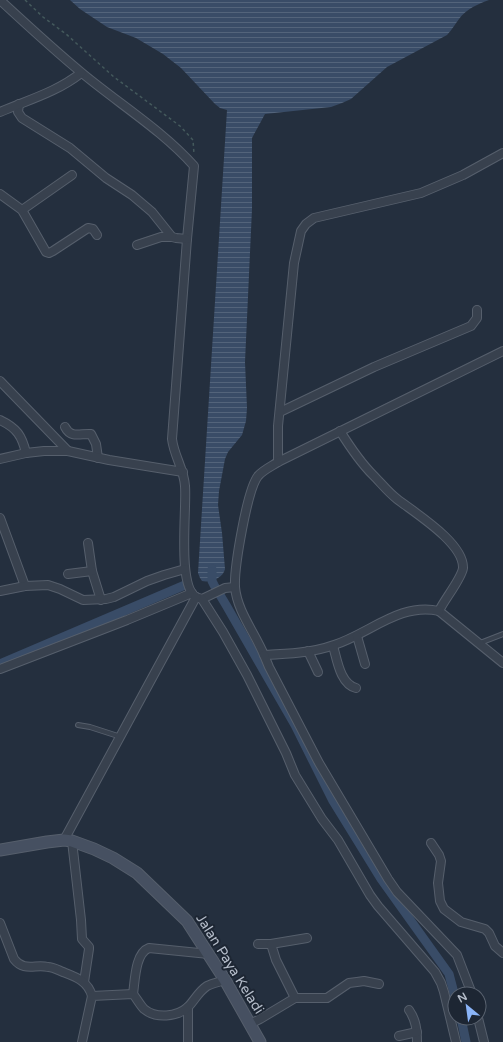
<svg xmlns="http://www.w3.org/2000/svg" width="503" height="1042" font-family="'Varela Round',sans-serif">
  <style>
    .water { fill: url(#water-rules) }
    .lines { fill: none; stroke-linecap: round; stroke-linejoin: round }
    .canal { stroke: #394c67; stroke-width: 9 }
    .service-casing { stroke: #565f6c; stroke-width: 6 }
    .minor-casing { stroke: #565f6c; stroke-width: 10 }
    .secondary-casing { stroke: #565f6c; stroke-width: 13 }
    .path { stroke: #44595c; stroke-width: 1.5; stroke-dasharray: 3 3; stroke-linecap: butt }
    .service { stroke: #38414e; stroke-width: 4 }
    .minor { stroke: #38414e; stroke-width: 8 }
    .secondary { stroke: #465061; stroke-width: 11 }
    .labels { text-anchor: middle; dominant-baseline: central; stroke-width: 4; stroke-linejoin: round; paint-order: stroke }
    .street-label { font-size: 14px; fill: #b4bcc9; stroke: #1d2633 }
  </style>
  <defs>
    <pattern id="water-rules" width="6" height="5" patternUnits="userSpaceOnUse"><rect width="6" height="5" fill="#394c67"/><path d="M0 2.5h6" fill="none" stroke="#53647b"/></pattern>
  </defs>
  <rect width="100%" height="100%" fill="#242f3e"/>
  <path class="water" d="M 70,0 L 489,0 C 478,4 466,9 459,19 C 455,24 452,30 447,35 L 387,67 L 351,99 L 342,103 L 331,107 L 265,114 L 252,138 L 252,209 L 245,362 L 247,408 L 246,421 L 242,435 L 228,452 L 225,459 L 219,491 L 218,505 L 222,533 L 225,569 C 223,578 211,583 202,581 L 200,578 L 198,573 L 227,110 L 220,108 L 215,104 L 181,68 L 163,54 L 136,38 L 107,27 L 80,9 Z"/>
  <g class="lines">
    <g class="canal">
      <path d="M 212,569 L 212,581 L 214,585 L 226,605 L 295,725 L 333,801 L 381,879 L 449,974 L 455,997"/>
      <path d="M 0,664 L 185,585"/>
      <path d="M 461,1018 L 466,1042"/>
    </g>
    <g class="service-casing">
      <g id="service">
        <path d="M 480,643 L 503,634"/>
        <path d="M 78,725 L 90,727 L 121,737"/>
      </g>
    </g>
    <g class="minor-casing">
      <g id="minor">
        <path d="M 0,0 C 27,25 54,50 82,73 C 118,103 163,131 194,166 L 187,239 L 172,439 C 174,456 184,469 185,486 C 187,507 177,586 196,597 C 198,598 200,598 202,599 L 225,588 L 235,587"/>
        <path d="M 19,104 L 18,112 L 22,118 L 70,148 L 106,178 L 132,195 L 152,212 L 172,237 L 176,238 L 187,239"/>
        <path d="M 0,112 C 28,100 57,92 81,73"/>
        <path d="M 0,194 L 22,210 L 46,252 L 49,253 L 53,251 L 88,228 L 93,229 L 97,235"/>
        <path d="M 22,210 L 72,175"/>
        <path d="M 137,245 L 161,237 L 172,237"/>
        <path d="M 0,381 L 68,451"/>
        <path d="M 280,412 L 374,367 L 471,326 L 477,318 L 477,310"/>
        <path d="M 0,420 C 17,428 22,436 26,453"/>
        <path d="M 65,427 C 71,439 81,433 91,434 L 96,444 L 98,458"/>
        <path d="M 340,431 C 350,447 360,462 373,475 C 381,483 388,492 397,499 C 415,513 464,543 463,568 C 462,578 444,600 439,611 L 503,663"/>
        <path d="M 0,459 L 26,453 L 44,451 L 68,451 L 109,460 L 183,472"/>
        <path d="M 278,462 L 278,426 L 294,263 L 301,231 L 306,224 L 314,218 L 421,193 L 463,175 L 503,153"/>
        <path d="M 0,518 L 25,586"/>
        <path d="M 88,543 L 92,571 L 101,600"/>
        <path d="M 68,574 L 92,571"/>
        <path d="M 0,591 L 25,586 L 48,585 L 60,589 L 83,600 L 106,599 L 114,597 L 147,581 L 164,575 L 185,569"/>
        <path d="M 202,599 L 223,632 L 247,675 L 286,753 L 295,775 L 322,819 L 338,840 L 370,895 L 378,906 L 435,972 L 441,983 L 444,992 L 456,1042"/>
        <path d="M 439,611 C 400,602 369,634 334,645 C 312,653 287,654 264,655 C 255,633 237,611 235,587 C 234,568 247,490 258,476 C 263,470 272,466 278,462 L 503,351"/>
        <path d="M 357,636 L 365,664"/>
        <path d="M 333,646 C 337,659 340,684 356,688"/>
        <path d="M 308,651 L 318,672"/>
        <path d="M 264,655 L 269,667 L 319,763 L 388,879 L 397,892 L 457,955 L 472,994"/>
        <path d="M 0,669 L 127,620 L 192,593"/>
        <path d="M 64,840 L 196,597"/>
        <path d="M 72,841 L 81,920 L 82,939 L 89,947 L 89,949 L 84,982"/>
        <path d="M 431,843 L 439,855 L 441,861 L 438,883 L 440,901 L 444,909 L 461,922 L 485,929 L 489,933 L 495,946 L 503,953"/>
        <path d="M 0,923 L 14,959 C 24,972 35,964 48,967 C 53,967 58,970 63,972 C 76,977 88,981 92,996"/>
        <path d="M 258,944 L 271,944"/>
        <path d="M 133,994 C 135,981 135,953 149,948 L 209,954"/>
        <path d="M 295,998 L 327,998 L 349,983 L 357,982 L 364,981 L 379,984"/>
        <path d="M 188,1007 L 188,1042"/>
        <path d="M 409,1010 C 416,1020 417,1030 417,1042"/>
        <path d="M 478,1018 L 484,1042"/>
        <path d="M 250,1024 L 260,1019 L 295,998 L 276,960 L 271,944 L 307,938"/>
        <path d="M 399,1036 L 417,1032"/>
        <path d="M 82,1042 L 92,996 L 133,994 C 137,999 140,1005 144,1009 C 156,1019 177,1017 188,1007 C 195,1000 198,992 207,986 C 213,983 219,982 225,980"/>
      </g>
    </g>
    <g class="secondary-casing">
      <path id="secondary" d="M 0,850 L 47,842 L 64,840 L 72,841 L 94,849 L 113,858 L 137,873 L 187,921 L 225,980 L 260,1042"/>
    </g>
    <path class="path" d="M 25,0 L 43,17 L 66,34 L 114,77 L 180,126 L 193,140 L 194,154"/>
    <use href="#service" class="service"/>
    <use href="#minor" class="minor"/>
    <use href="#secondary" class="secondary"/>
  </g>
  <g class="labels">
    <g class="street-label">
      <text transform="translate(230 964) rotate(58)">Jalan Paya Keladi</text>
    </g>
  </g>
  <g transform="translate(467 1006) rotate(331)"><circle r="19" fill="#1d2633" stroke="#59626f"/>
  <path d="M0-3L7 15L0 10L-7 15Z" fill="#8ab4f8"/>
  <text y="-6" font-size="11" font-weight="bold" text-anchor="middle" fill="#b4bcc9">N</text>
  </g>
</svg>
